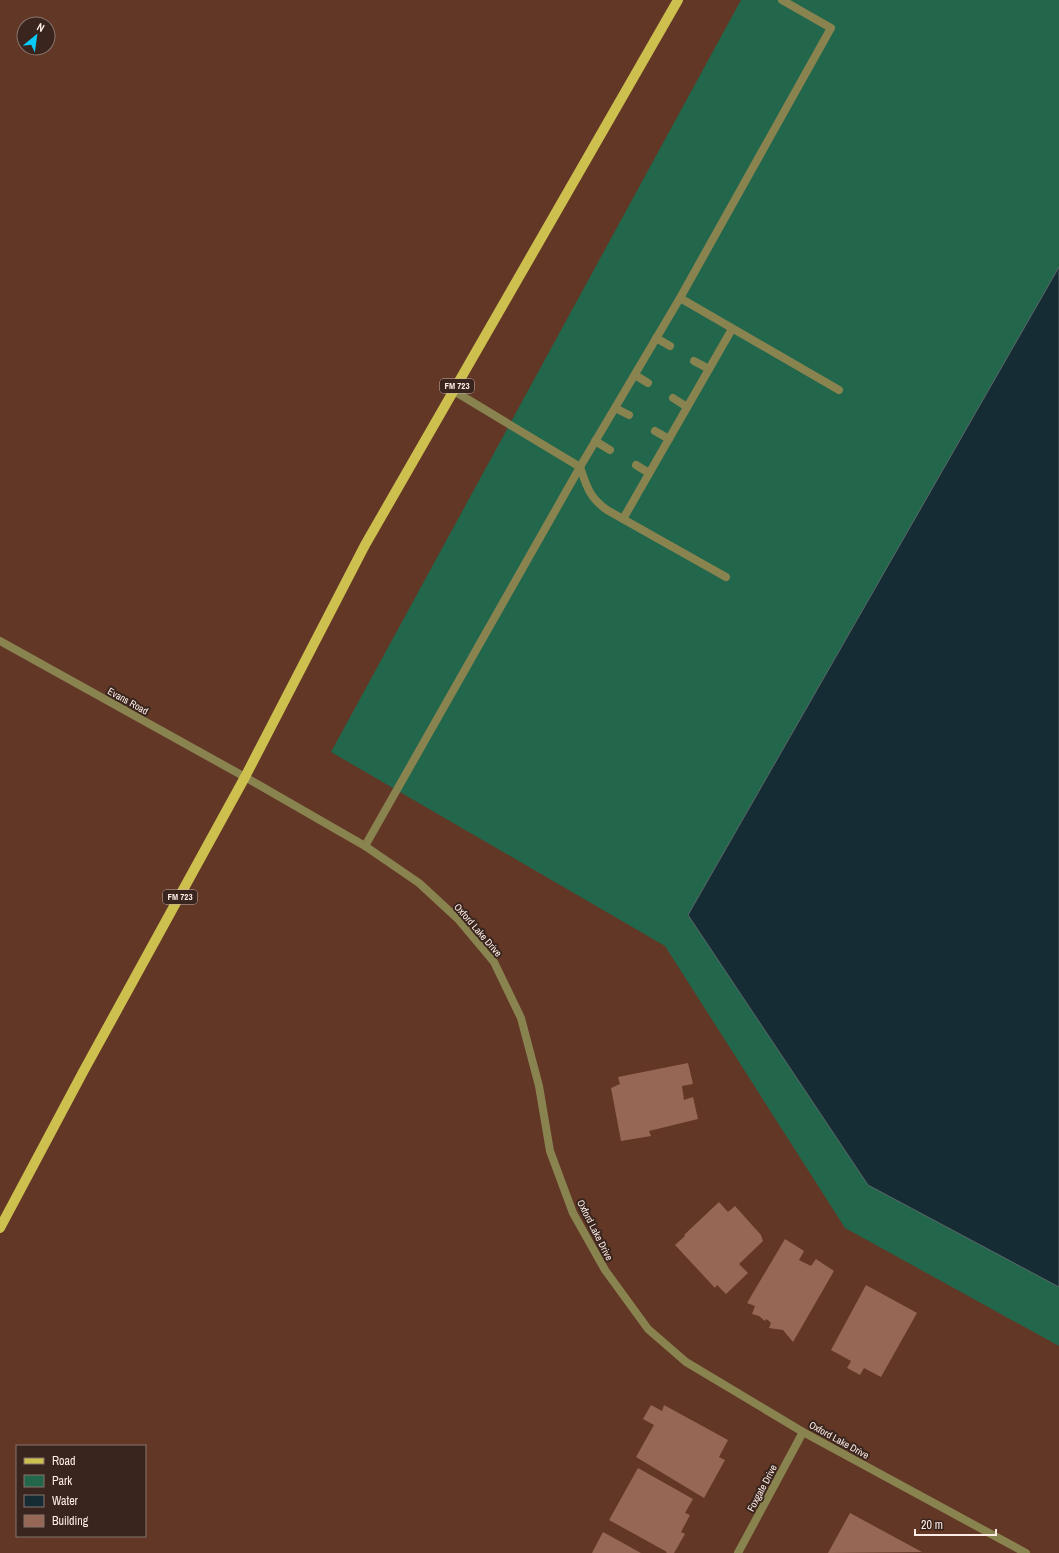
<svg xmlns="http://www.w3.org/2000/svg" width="1059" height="1553" font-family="'Archivo Narrow',sans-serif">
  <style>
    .green { fill: #22674b }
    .water { fill: #162c34; stroke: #5b6669 }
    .building { fill: #956754 }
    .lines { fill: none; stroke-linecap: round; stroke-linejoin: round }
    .lane { stroke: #898350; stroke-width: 8 }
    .street { stroke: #898350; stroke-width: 8 }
    .primary { stroke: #cec04f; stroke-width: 10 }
    .labels { text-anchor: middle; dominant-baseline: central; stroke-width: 4; stroke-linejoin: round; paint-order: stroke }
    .shield { fill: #39251d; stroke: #c2b0aa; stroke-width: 1 }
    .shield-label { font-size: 9px; font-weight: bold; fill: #fdece6 }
    .street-label { font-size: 10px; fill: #fdece6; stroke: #39251d }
  </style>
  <rect width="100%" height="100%" fill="#623726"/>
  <path class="green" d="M 741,0 L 1059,0 L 1059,1346 L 845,1228 L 665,946 L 331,752 Z"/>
  <path class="water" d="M 1059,267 L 1059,1287 L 868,1185 L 688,915 Z"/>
  <g class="building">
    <path d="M 688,1063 L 693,1084 L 682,1086 L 684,1100 L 693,1097 L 698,1119 L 649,1131 L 651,1136 L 621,1141 L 611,1088 L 620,1084 L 618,1077 Z"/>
    <path d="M 719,1202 L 728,1212 L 735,1206 L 761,1235 L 763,1241 L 739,1264 L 748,1273 L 726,1294 L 717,1285 L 715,1288 L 675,1245 L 685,1236 L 684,1235 Z"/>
    <path d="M 785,1239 L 804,1251 L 799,1260 L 811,1266 L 816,1259 L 834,1271 L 793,1342 L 783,1330 L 769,1328 L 771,1323 L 769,1321 L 766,1319 L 765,1321 L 759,1316 L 752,1314 L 755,1306 L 747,1303 Z"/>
    <path d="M 866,1285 L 917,1313 L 881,1377 L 864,1368 L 860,1375 L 847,1368 L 851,1361 L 831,1350 Z"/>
    <path d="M 651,1405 L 662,1411 L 664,1405 L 728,1440 L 719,1457 L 725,1460 L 704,1498 L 636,1457 L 654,1425 L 643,1419 Z"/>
    <path d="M 638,1468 L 693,1499 L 685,1513 L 690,1515 L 681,1532 L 685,1534 L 674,1553 L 666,1553 L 667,1552 L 609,1520 Z"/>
    <path d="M 850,1513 L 922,1552 L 828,1553 Z"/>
    <path d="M 603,1532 L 641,1553 L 592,1553 Z"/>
  </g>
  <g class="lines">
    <g class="lane">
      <path d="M 680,298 L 831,28 L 782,0"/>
      <path d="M 656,338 L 670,346"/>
      <path d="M 694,361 L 709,369"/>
      <path d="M 635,375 L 648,383"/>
      <path d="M 454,391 L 580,467 L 680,298 L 839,390"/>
      <path d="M 673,398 L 687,407"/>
      <path d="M 615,408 L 629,415"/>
      <path d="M 655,431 L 669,439"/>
      <path d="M 595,441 L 610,450"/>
      <path d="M 636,465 L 649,473"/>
      <path d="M 580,467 C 587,487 589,497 607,510 L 726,577"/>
      <path d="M 623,519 L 732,329"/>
      <path d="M 365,846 L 580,467"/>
    </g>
    <g class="street">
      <path d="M 0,641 L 245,777 L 365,846 L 419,883 L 458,919 L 494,962 L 521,1018 L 539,1086 L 550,1151 L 573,1213 L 605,1270 L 648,1329 L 686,1362 L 803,1432 L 1026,1553"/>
      <path d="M 738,1553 L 803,1432"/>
    </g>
    <path class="primary" d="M 0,1228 L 83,1072 L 245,777 L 365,545 L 678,0"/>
  </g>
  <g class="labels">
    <g class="shield">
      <rect x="440" y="379" width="34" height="14" rx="3"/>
      <rect x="163" y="890" width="34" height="14" rx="3"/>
    </g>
    <g class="shield-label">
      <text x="457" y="386">FM 723</text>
      <text x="180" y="897">FM 723</text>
    </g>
    <g class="street-label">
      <text transform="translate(128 701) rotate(29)">Evans Road</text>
      <text transform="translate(478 930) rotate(49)">Oxford Lake Drive</text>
      <text transform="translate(595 1230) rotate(63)">Oxford Lake Drive</text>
      <text transform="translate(839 1440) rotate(29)">Oxford Lake Drive</text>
      <text transform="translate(762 1488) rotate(-62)">Foxgate Drive</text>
    </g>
  </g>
  <rect x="16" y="1445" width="130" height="92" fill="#39251d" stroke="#87756d"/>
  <rect x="24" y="1458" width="20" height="6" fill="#cec04f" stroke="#87756d"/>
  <text x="52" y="1465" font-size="12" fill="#fdece6">Road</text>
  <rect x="24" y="1475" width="20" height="12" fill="#22674b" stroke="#87756d"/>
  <text x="52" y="1485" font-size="12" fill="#fdece6">Park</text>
  <rect x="24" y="1495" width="20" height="12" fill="#162c34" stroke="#87756d"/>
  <text x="52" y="1505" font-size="12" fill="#fdece6">Water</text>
  <rect x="24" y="1515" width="20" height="12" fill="#956754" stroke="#87756d"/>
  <text x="52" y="1525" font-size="12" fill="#fdece6">Building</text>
  <g transform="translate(36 36) rotate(29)"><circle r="19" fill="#39251d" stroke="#87756d"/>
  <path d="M0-3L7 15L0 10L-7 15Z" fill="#09cbfa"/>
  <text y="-6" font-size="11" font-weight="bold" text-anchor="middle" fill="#fdece6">N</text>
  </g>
  <path d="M915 1529v6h81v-6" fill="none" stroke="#fdece6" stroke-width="2"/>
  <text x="921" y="1529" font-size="12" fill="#fdece6" stroke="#39251d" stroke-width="3" paint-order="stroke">20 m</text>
</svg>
